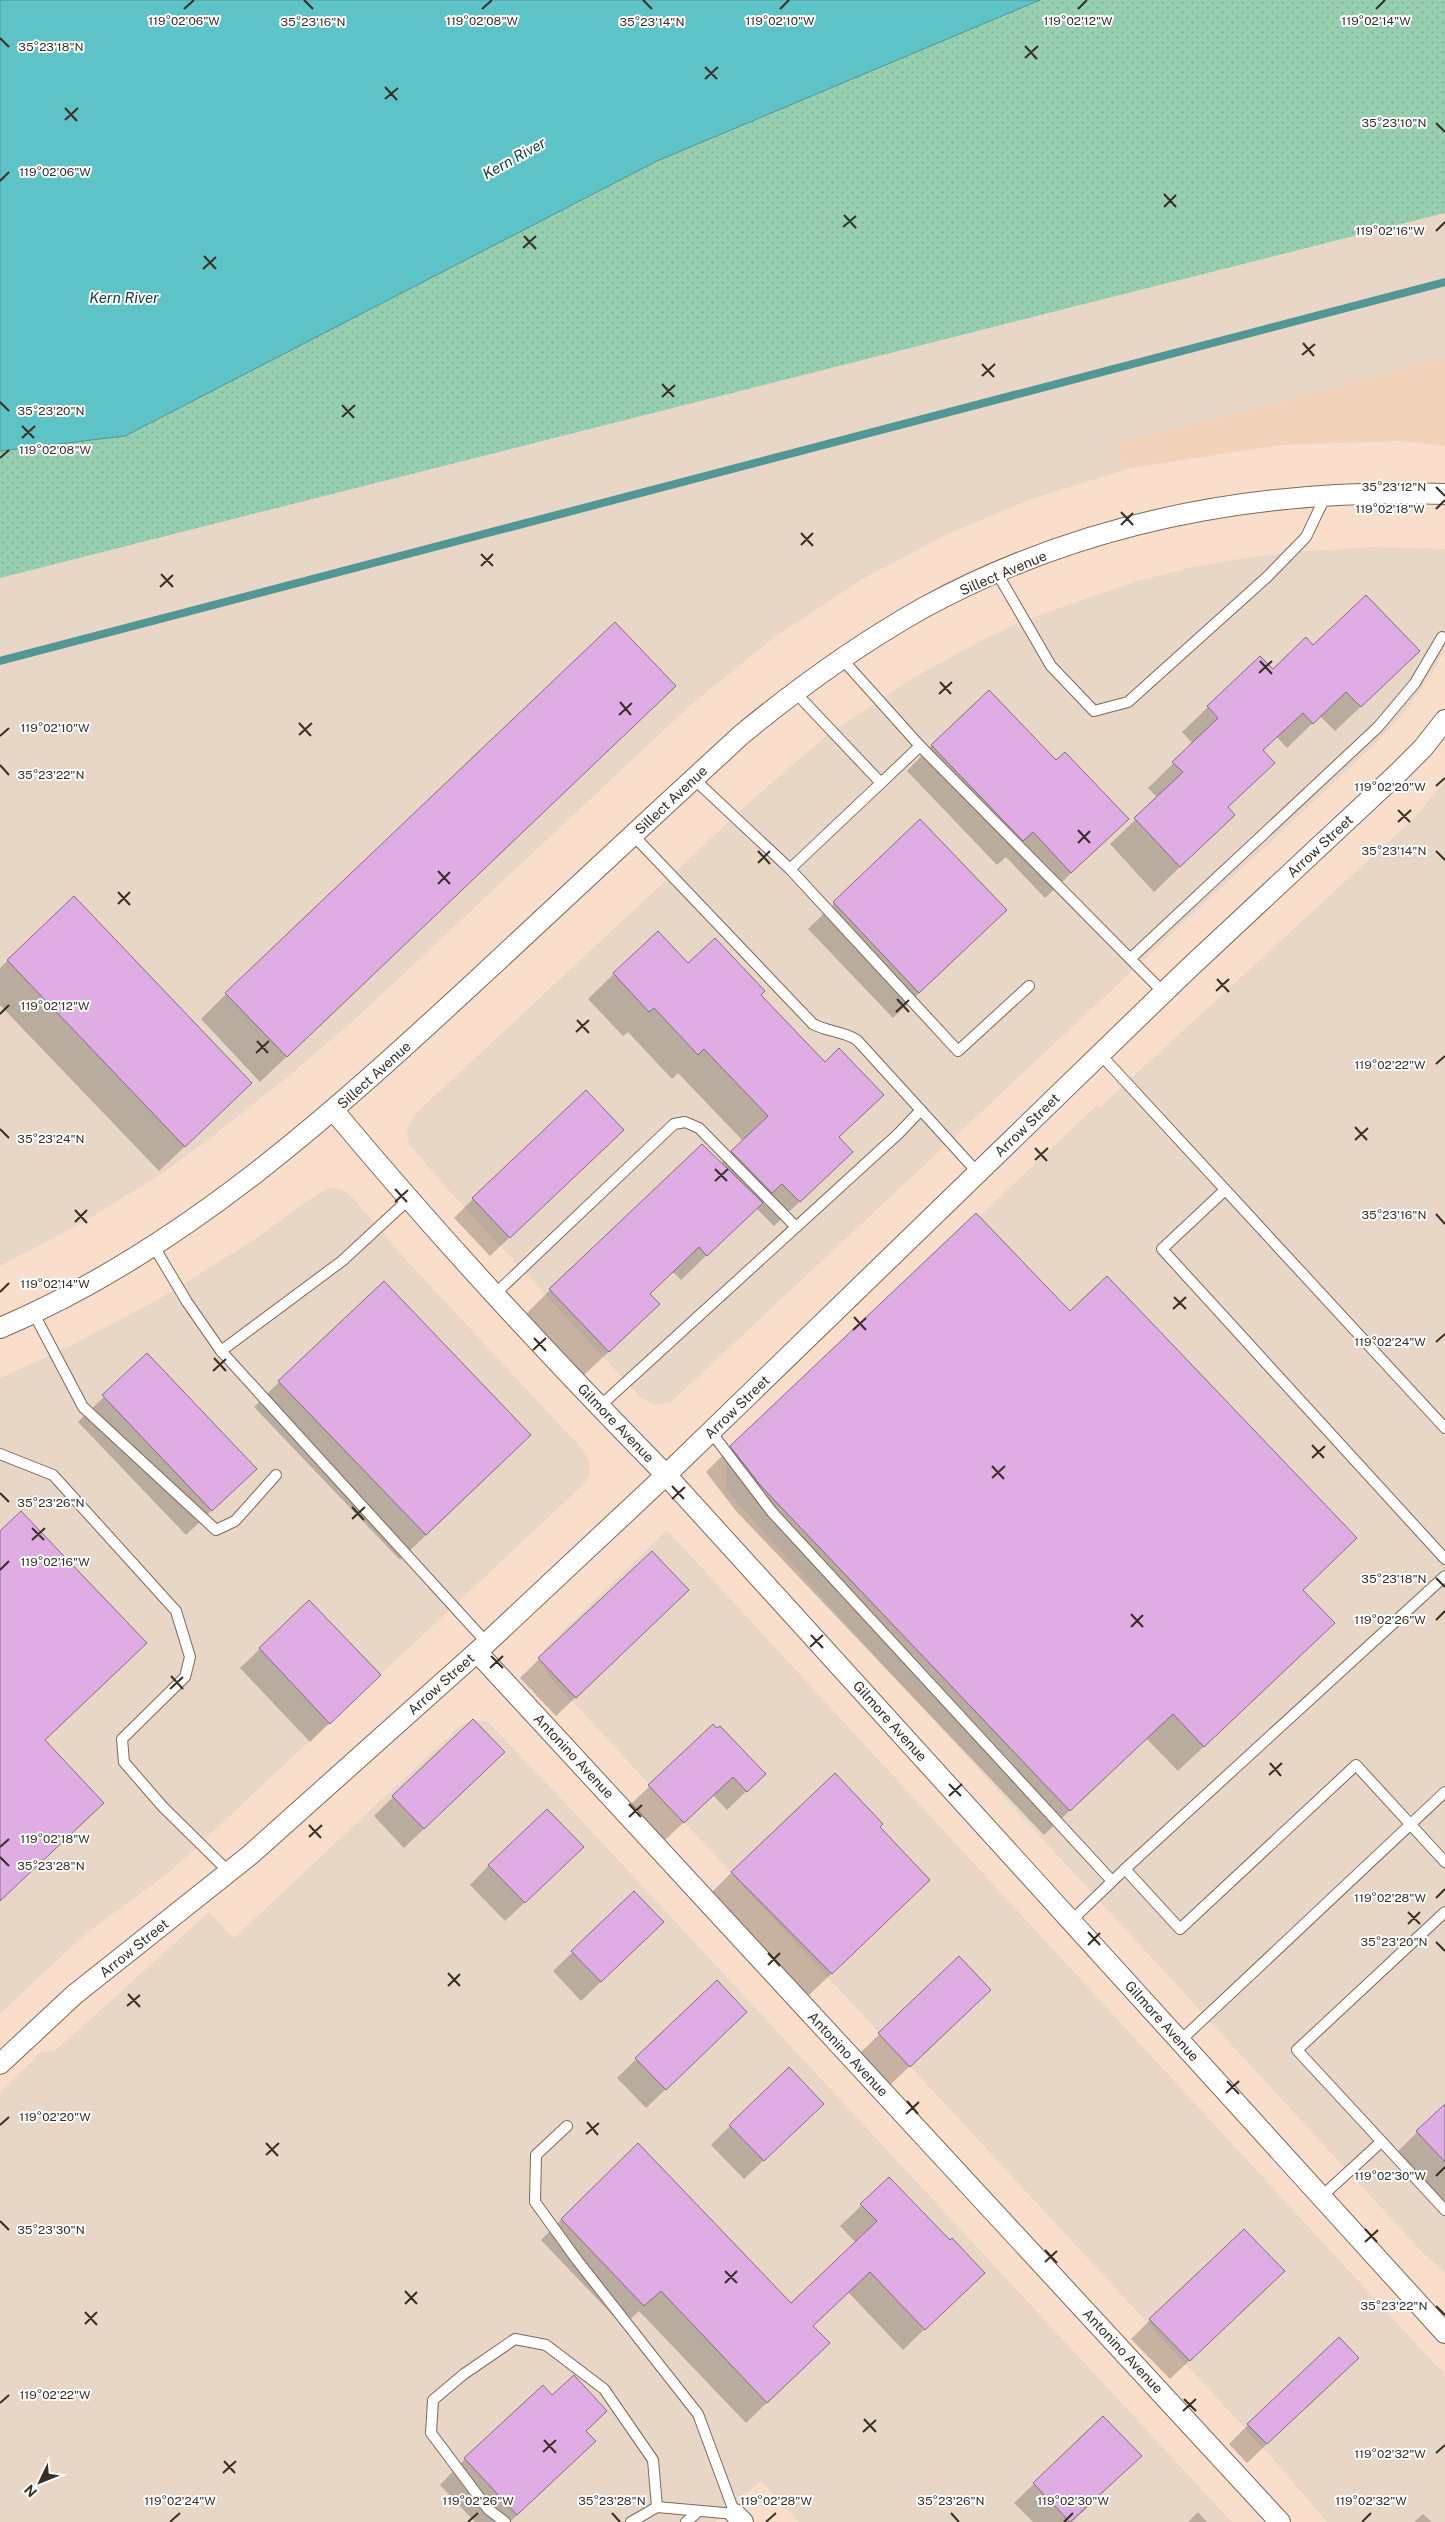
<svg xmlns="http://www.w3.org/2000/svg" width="1445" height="2522" font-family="'Public Sans',sans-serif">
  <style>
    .built { fill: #f2d3ba }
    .industrial { fill: #e8d7c6 }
    .park { fill: url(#park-dots) }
    .water { fill: #5ec3c6; stroke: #529696 }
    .shadow { fill: #0003 }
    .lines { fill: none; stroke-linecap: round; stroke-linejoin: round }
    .stream { stroke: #529696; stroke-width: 8 }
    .building { fill: #dface4; stroke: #816e83 }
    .lane-casing { stroke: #7f6856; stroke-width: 12 }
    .street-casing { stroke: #7f6856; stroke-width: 22 }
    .lane { stroke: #fff; stroke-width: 10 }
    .street { stroke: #fff; stroke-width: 20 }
    .ticks { fill: none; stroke: #372e26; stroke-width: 2 }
    .labels { text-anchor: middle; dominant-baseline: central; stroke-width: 4; stroke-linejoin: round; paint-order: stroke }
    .street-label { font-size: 14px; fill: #372e26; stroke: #fff }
    .water-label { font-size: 15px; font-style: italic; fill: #114042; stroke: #fff }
    .ticks-label { font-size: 12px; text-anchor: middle; fill: #372e26; stroke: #fff; stroke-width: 4; stroke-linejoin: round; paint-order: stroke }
  </style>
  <defs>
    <pattern id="park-dots" width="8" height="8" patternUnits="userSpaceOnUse" patternTransform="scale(1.25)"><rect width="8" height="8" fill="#96ceb0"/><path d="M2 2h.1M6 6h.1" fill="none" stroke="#82b197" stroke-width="1.8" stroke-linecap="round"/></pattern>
  </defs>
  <rect width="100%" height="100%" fill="#f9dfcb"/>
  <path class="built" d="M 1445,358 L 1445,446 L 1401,441 L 1280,445 L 1124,469 L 1118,444 Z"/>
  <g class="industrial">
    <path d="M 1445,213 L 1445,358 L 1118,444 L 1125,470 L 1031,499 L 948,534 L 868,576 L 777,635 L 693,703 L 363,1012 L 296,1070 L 203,1144 L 152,1180 L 82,1223 L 0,1266 L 0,578 Z"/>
    <path d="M 1373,547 L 1445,549 L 1445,649 L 1434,670 L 1408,708 L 1374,745 L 670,1403 L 655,1405 L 641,1398 L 443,1184 L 409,1144 L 407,1128 L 414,1115 L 753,799 L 826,736 L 913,678 L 984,639 L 1028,619 L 1134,582 L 1197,566 L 1245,558 L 1293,552 Z"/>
    <path d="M 1445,781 L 1445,2273 L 1421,2251 L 889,1672 L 726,1490 L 727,1455 L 1097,1105 L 1100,1107 L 1414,818 Z"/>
    <path d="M 332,1188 L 342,1190 L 352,1197 L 400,1253 L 585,1452 L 590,1464 L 589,1476 L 585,1483 L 172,1870 L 84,1935 L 0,2014 L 0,1378 L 70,1346 L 159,1299 L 249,1243 L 320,1192 Z"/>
    <path d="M 667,1530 L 1445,2375 L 1445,2522 L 1327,2522 L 1265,2450 L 549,1676 L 542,1663 L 544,1649 Z"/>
    <path d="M 472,1720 L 487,1721 L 557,1794 L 1232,2522 L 799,2522 L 761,2481 L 715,2522 L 0,2522 L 0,2092 L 41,2052 L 56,2050 L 209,1912 L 234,1938 L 460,1726 Z"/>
  </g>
  <path class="park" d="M 0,0 L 1445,0 L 1445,213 L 0,578 Z"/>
  <path class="water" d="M 0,0 L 1040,0 L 657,161 L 125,436 L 0,451 Z"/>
  <g class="shadow">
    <path d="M 1313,647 L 1393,676 L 1335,731 L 1320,716 L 1287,748 L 1277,737 L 1262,751 L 1208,840 L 1154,892 L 1110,844 L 1158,798 L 1148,788 L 1193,744 L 1182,732 L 1260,657 L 1273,671 Z"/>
    <path d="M 675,686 L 260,1082 L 201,1019 L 226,994 Z"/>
    <path d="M 932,745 L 1102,844 L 1045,898 L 1006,857 L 997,865 L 907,771 Z"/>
    <path d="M 920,820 L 980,935 L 893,1018 L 808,929 Z"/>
    <path d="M 74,897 L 225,1108 L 159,1171 L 0,1005 L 0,968 Z"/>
    <path d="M 657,932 L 688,965 L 759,995 L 838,1138 L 826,1177 L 774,1226 L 756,1208 L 681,1280 L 673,1272 L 649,1294 L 633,1329 L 583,1376 L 525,1315 L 550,1290 L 720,1164 L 743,1141 L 678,1073 L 672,1079 L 628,1032 L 623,1036 L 588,999 Z"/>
    <path d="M 603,1149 L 490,1256 L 454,1218 L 473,1199 Z"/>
    <path d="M 1070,1313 L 1302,1590 L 1308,1648 L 1178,1771 L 1146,1738 L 1044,1835 L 736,1511 L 706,1472 L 731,1447 Z"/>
    <path d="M 147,1355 L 229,1494 L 186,1535 L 78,1422 Z"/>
    <path d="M 279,1382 L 504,1461 L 400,1560 L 254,1407 Z"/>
    <path d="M 309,1602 L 360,1694 L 310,1742 L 240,1668 Z"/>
    <path d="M 668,1609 L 556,1716 L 520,1678 L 539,1659 Z"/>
    <path d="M 713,1725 L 764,1774 L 727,1810 L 713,1795 L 664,1841 L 630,1805 Z"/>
    <path d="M 484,1771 L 404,1848 L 374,1816 L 393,1797 Z"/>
    <path d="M 878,1827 L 906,1903 L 808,1996 L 709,1895 L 732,1872 Z"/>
    <path d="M 489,1865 L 563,1866 L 505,1921 L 470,1885 Z"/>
    <path d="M 634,1893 L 643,1941 L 581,2001 L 553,1971 Z"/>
    <path d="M 959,1958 L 970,2009 L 890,2085 L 860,2053 Z"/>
    <path d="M 727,2031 L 646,2108 L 617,2078 L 636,2059 Z"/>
    <path d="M 1445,2105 L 1445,2213 L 1392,2157 Z"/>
    <path d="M 803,2123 L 744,2179 L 711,2145 L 730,2126 Z"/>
    <path d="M 889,2179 L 950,2242 L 962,2293 L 903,2350 L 848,2292 L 812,2327 L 807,2364 L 746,2423 L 639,2311 L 623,2326 L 541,2240 L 562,2219 L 791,2305 L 856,2243 L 840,2226 Z"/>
    <path d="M 1264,2290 L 1170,2379 L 1131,2339 L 1150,2320 Z"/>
    <path d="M 1338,2377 L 1247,2463 L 1229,2444 L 1248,2425 Z"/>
    <path d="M 1103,2418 L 1121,2475 L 1072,2522 L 1033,2522 L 1014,2503 Z"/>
    <path d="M 585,2431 L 594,2441 L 510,2522 L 475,2522 L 440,2485 L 465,2459 Z"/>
    <path d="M 1198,2512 L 1207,2522 L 1188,2522 Z"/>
    <path d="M 1423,2514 L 1432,2522 L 1414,2522 Z"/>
  </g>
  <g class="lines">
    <path class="stream" d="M 0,661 L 1445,282"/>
  </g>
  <g class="building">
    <path d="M 1366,595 L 1420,651 L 1361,707 L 1346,692 L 1313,724 L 1303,713 L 1263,750 L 1275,763 L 1228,807 L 1235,815 L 1180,867 L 1134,818 L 1183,772 L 1172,762 L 1218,718 L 1207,706 L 1260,656 L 1273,669 L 1306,637 L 1313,645 Z"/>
    <path d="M 615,622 L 676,686 L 287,1057 L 225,993 Z"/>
    <path d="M 989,690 L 1056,760 L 1065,752 L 1129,819 L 1071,873 L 1033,832 L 1023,841 L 931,745 Z"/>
    <path d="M 920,819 L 1007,910 L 919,993 L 833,902 Z"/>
    <path d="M 74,896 L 252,1083 L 185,1147 L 7,960 Z"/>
    <path d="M 658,931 L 688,963 L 715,938 L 765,991 L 761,995 L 825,1062 L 839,1048 L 884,1095 L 839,1137 L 853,1152 L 800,1202 L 782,1184 L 772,1193 L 731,1151 L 768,1116 L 704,1049 L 698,1055 L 654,1008 L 649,1012 L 613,973 Z"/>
    <path d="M 586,1090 L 624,1130 L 510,1238 L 472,1198 Z"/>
    <path d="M 702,1144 L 763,1203 L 707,1256 L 699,1247 L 650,1294 L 660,1304 L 609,1352 L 549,1289 Z"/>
    <path d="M 976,1213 L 1070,1311 L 1107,1276 L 1357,1538 L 1303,1590 L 1335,1623 L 1204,1747 L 1173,1714 L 1070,1811 L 761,1486 L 730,1446 Z"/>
    <path d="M 384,1281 L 531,1435 L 426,1535 L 278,1381 Z"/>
    <path d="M 147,1353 L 257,1469 L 212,1511 L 102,1395 Z"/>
    <path d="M 21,1511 L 147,1643 L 45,1740 L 104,1803 L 0,1901 L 0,1531 Z"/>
    <path d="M 652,1551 L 689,1590 L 576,1698 L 538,1658 Z"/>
    <path d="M 309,1600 L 381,1675 L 330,1724 L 259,1648 Z"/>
    <path d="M 473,1719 L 505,1752 L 424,1829 L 392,1796 Z"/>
    <path d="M 713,1724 L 717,1728 L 720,1726 L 766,1774 L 747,1792 L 733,1777 L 684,1823 L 648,1785 Z"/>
    <path d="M 835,1773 L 883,1824 L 880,1827 L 930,1880 L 832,1974 L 731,1872 Z"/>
    <path d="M 547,1809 L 584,1847 L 525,1903 L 488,1865 Z"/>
    <path d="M 634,1891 L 664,1922 L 601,1982 L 571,1951 Z"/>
    <path d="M 959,1956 L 991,1990 L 910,2067 L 878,2033 Z"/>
    <path d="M 717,1980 L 747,2012 L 666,2090 L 635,2058 Z"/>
    <path d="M 789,2067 L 824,2104 L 764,2161 L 729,2125 Z"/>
    <path d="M 1445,2104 L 1445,2162 L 1416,2131 Z"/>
    <path d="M 638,2143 L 791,2303 L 877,2221 L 860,2204 L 889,2177 L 950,2240 L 952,2238 L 985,2273 L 925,2330 L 870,2272 L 813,2326 L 830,2343 L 767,2403 L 661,2291 L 644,2306 L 561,2219 Z"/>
    <path d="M 1244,2229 L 1285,2271 L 1190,2361 L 1149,2319 Z"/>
    <path d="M 1339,2337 L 1359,2358 L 1267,2444 L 1247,2424 Z"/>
    <path d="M 574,2375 L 607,2411 L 586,2431 L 596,2441 L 517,2515 L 464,2458 L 543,2385 L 552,2395 Z"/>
    <path d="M 1103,2416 L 1142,2456 L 1070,2522 L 1033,2483 Z"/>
  </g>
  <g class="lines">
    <g class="lane-casing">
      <g id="lane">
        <path d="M 997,573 L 1051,666 L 1094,711 L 1128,702 L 1267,577 L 1306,537 L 1326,495"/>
        <path d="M 842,659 L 920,746 L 881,783"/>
        <path d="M 920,746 L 1164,993"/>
        <path d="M 694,779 L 790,869 L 881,783 L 794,691"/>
        <path d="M 633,835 L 813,1024 C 828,1032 843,1031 857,1040 L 978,1173"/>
        <path d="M 790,869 L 958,1051 L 1029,986"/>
        <path d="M 1131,958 L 1378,727 L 1415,683 L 1442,637"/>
        <path d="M 1100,1054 L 1445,1428"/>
        <path d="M 1225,1190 L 1162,1249 L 1445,1559"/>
        <path d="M 153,1245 L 187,1302 L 221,1351 L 487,1643"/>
        <path d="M 495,1294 L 674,1124 L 685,1122 L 699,1128 L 796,1227"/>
        <path d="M 33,1312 L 83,1407 L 216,1530 L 235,1521 L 276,1475"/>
        <path d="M 221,1351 L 342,1261 L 408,1200"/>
        <path d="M 599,1407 L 898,1134 L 921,1110"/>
        <path d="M 711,1432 L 772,1512 L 1112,1881"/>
        <path d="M 0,1454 L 53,1475 L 176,1611 L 190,1657 L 185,1677 L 122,1739 L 124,1762 L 163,1807 L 229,1872"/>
        <path d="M 1125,1869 L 1445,1576"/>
        <path d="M 1445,1912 L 1297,2050 L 1445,2210"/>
        <path d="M 1071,1921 L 1125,1869 L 1180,1929 L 1356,1765 L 1445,1862"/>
        <path d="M 1180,2041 L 1445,1792"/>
        <path d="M 567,2126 L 536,2155 L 535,2202 L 577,2260 L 698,2414 L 735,2514 L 657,2507 L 631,2522"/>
        <path d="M 1321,2197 L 1381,2142"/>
        <path d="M 505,2522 L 488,2509 L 431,2433 L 433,2400 L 464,2374 L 515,2339 L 546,2345 L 604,2389 L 653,2460 L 657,2507"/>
        <path d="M 686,2522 L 699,2511"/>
      </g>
    </g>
    <g class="street-casing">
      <g id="street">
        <path d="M 334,1111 C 439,1237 551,1358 666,1475 L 1445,2333"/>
        <path d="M 0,1328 C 184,1250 333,1113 478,979 C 565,898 653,816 741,735 C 798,688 859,644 923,608 C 1086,519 1262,488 1445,494"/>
        <path d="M 477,1652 L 1280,2522"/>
        <path d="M 0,2064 L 74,1995 L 250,1855 L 477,1652 L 666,1475 L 1187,970 L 1399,772 L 1423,748 L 1445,720"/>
        <path d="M 735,2514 L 743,2522"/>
      </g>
    </g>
    <use href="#lane" class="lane"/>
    <use href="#street" class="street"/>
  </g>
  <path class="ticks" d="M 304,0 L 313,9M 643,0 L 652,9M 184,9 L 194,0M 482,9 L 492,0M 780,9 L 789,0M 1078,9 L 1087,0M 1376,9 L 1385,0M 0,38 L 9,47M 1025,46 L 1037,59M 1025,58 L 1038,46M 705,67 L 717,79M 705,79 L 718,67M 385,87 L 397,100M 385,99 L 398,88M 65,108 L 77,121M 65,120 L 78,108M 1436,123 L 1445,132M 0,181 L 9,172M 1164,194 L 1176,207M 1164,207 L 1176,195M 844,215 L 856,228M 843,227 L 856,216M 1436,231 L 1445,222M 524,236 L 536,249M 523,248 L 536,236M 204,256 L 216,269M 203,269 L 216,257M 1303,343 L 1314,356M 1302,355 L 1315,344M 982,364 L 994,377M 982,376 L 995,364M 662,384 L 674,397M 662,397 L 675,385M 0,402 L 9,411M 342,405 L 354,418M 342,417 L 355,405M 22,426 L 34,438M 22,438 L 35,426M 0,458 L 9,450M 1436,487 L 1445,496M 1436,509 L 1445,500M 1121,512 L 1133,525M 1121,525 L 1133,513M 801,533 L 813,546M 801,545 L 813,533M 481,554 L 493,566M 481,566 L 493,554M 161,574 L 173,587M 160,587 L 173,575M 1260,661 L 1272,674M 1259,673 L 1272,661M 940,682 L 951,694M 939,694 L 952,682M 620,702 L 631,715M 619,715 L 632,703M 299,723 L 311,736M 299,735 L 312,723M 0,736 L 9,728M 0,765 L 9,775M 1436,786 L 1445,778M 1398,810 L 1410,822M 1398,822 L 1411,810M 1078,830 L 1090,843M 1078,843 L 1090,831M 758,851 L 770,864M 1436,851 L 1445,860M 758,863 L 770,851M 438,871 L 450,884M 438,884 L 450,872M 118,892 L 130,905M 118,904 L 130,892M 1217,979 L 1229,992M 1216,991 L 1229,979M 897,999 L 909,1012M 896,1012 L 909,1000M 0,1014 L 9,1005M 577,1020 L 589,1033M 576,1032 L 589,1020M 257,1041 L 268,1053M 256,1053 L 269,1041M 1436,1064 L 1445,1056M 1355,1127 L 1367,1140M 0,1129 L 9,1138M 1355,1140 L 1368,1128M 1035,1148 L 1047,1161M 1035,1160 L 1048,1148M 715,1169 L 727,1181M 715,1181 L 728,1169M 395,1189 L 407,1202M 395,1202 L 408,1190M 75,1210 L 87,1223M 1436,1214 L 1445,1224M 75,1222 L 87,1210M 0,1292 L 9,1283M 1174,1297 L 1186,1309M 1173,1309 L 1186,1297M 854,1317 L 866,1330M 853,1330 L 866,1318M 534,1338 L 546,1351M 1436,1342 L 1445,1334M 533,1350 L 546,1338M 214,1358 L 226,1371M 213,1371 L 226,1359M 1312,1445 L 1324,1458M 1312,1458 L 1325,1446M 992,1466 L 1004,1479M 992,1478 L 1005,1466M 672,1486 L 684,1499M 0,1493 L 9,1502M 672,1499 L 685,1487M 352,1507 L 364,1520M 352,1519 L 365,1507M 32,1528 L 44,1540M 32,1540 L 45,1528M 0,1570 L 9,1561M 1436,1578 L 1445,1587M 1131,1614 L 1143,1627M 1436,1620 L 1445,1611M 1131,1627 L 1143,1615M 811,1635 L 823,1648M 810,1647 L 823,1635M 491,1656 L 503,1668M 490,1668 L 503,1656M 171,1676 L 183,1689M 170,1689 L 183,1677M 1270,1763 L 1281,1776M 1269,1775 L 1282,1763M 949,1784 L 961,1796M 949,1796 L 962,1784M 629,1804 L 641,1817M 629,1817 L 642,1805M 309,1825 L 321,1838M 309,1837 L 322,1825M 0,1847 L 9,1839M 0,1857 L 9,1866M 1436,1898 L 1445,1889M 1408,1912 L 1420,1924M 1408,1924 L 1420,1912M 1088,1932 L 1100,1945M 1436,1942 L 1445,1951M 1088,1945 L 1100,1933M 768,1953 L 780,1966M 768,1965 L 780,1953M 448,1973 L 460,1986M 448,1986 L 460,1974M 128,1994 L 140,2007M 127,2006 L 140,1995M 1227,2081 L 1239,2094M 1226,2093 L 1239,2081M 907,2101 L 918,2114M 906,2114 L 919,2102M 587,2122 L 598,2135M 0,2125 L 9,2117M 586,2134 L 599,2123M 266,2143 L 278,2156M 266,2155 L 279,2143M 1436,2176 L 1445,2167M 0,2221 L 9,2230M 1365,2229 L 1377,2242M 1365,2242 L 1378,2230M 1045,2250 L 1057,2263M 1045,2262 L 1057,2251M 725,2271 L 737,2283M 725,2283 L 737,2271M 405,2291 L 417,2304M 405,2304 L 417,2292M 1436,2306 L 1445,2315M 85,2312 L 97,2325M 85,2324 L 97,2312M 1184,2399 L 1196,2411M 0,2403 L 9,2395M 1183,2411 L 1196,2399M 864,2419 L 876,2432M 863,2432 L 876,2420M 544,2440 L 556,2453M 543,2452 L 556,2440M 1436,2453 L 1445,2445M 224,2461 L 235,2473M 223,2473 L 236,2461M 612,2513 L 620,2522M 951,2513 L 959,2522M 170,2522 L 180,2513M 468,2522 L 478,2513M 766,2522 L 776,2513M 1064,2522 L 1073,2513M 1362,2522 L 1371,2513"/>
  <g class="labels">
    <g class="street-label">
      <text transform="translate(1003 573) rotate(-23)">Sillect Avenue</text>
      <text transform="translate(671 800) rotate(-43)">Sillect Avenue</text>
      <text transform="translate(1320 846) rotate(-43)">Arrow Street</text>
      <text transform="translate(374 1075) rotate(-42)">Sillect Avenue</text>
      <text transform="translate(1027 1125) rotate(-44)">Arrow Street</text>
      <text transform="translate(737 1407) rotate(-44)">Arrow Street</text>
      <text transform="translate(616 1423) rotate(46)">Gilmore Avenue</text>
      <text transform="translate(441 1684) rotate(-42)">Arrow Street</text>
      <text transform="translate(890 1721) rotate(48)">Gilmore Avenue</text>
      <text transform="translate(574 1756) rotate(47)">Antonino Avenue</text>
      <text transform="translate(134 1948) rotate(-39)">Arrow Street</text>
      <text transform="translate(1162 2021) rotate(48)">Gilmore Avenue</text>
      <text transform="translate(848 2054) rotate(47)">Antonino Avenue</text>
      <text transform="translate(1123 2351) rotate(47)">Antonino Avenue</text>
    </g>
    <g class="water-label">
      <text transform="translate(514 158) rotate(-29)">Kern River</text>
      <text x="124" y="297">Kern River</text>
    </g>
  </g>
  <g class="ticks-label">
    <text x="184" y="25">119°02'06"W</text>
    <text x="482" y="25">119°02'08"W</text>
    <text x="780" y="25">119°02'10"W</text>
    <text x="1078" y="25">119°02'12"W</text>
    <text x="1376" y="25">119°02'14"W</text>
    <text x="313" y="26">35°23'16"N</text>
    <text x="652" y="26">35°23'14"N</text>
    <text x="51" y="51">35°23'18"N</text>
    <text x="1394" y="127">35°23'10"N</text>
    <text x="55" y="176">119°02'06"W</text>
    <text x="1390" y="235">119°02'16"W</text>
    <text x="51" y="415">35°23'20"N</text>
    <text x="55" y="454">119°02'08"W</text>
    <text x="1394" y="491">35°23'12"N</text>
    <text x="1390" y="513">119°02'18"W</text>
    <text x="55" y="732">119°02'10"W</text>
    <text x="51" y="779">35°23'22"N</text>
    <text x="1390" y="791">119°02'20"W</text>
    <text x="1394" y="855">35°23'14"N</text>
    <text x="55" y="1010">119°02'12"W</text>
    <text x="1390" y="1069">119°02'22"W</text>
    <text x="51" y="1143">35°23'24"N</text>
    <text x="1394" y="1219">35°23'16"N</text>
    <text x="55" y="1288">119°02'14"W</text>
    <text x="1390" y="1346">119°02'24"W</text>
    <text x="51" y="1507">35°23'26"N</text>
    <text x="55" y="1566">119°02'16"W</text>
    <text x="1394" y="1583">35°23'18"N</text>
    <text x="1390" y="1624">119°02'26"W</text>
    <text x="55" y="1843">119°02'18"W</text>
    <text x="51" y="1870">35°23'28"N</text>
    <text x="1390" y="1902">119°02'28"W</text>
    <text x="1394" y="1946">35°23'20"N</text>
    <text x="55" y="2121">119°02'20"W</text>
    <text x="1390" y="2180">119°02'30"W</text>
    <text x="51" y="2234">35°23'30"N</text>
    <text x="1394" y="2310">35°23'22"N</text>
    <text x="55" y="2399">119°02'22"W</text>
    <text x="1390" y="2458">119°02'32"W</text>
    <text x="612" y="2505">35°23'28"N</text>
    <text x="951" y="2505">35°23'26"N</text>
    <text x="180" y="2505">119°02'24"W</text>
    <text x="478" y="2505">119°02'26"W</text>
    <text x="776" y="2505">119°02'28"W</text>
    <text x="1073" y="2505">119°02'30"W</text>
    <text x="1371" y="2505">119°02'32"W</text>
  </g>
  <g transform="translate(40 2482) rotate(227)" stroke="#ffffff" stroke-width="4" paint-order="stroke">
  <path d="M0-4L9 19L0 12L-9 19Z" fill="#372e26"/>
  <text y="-8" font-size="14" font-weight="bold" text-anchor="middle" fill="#372e26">N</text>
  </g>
</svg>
